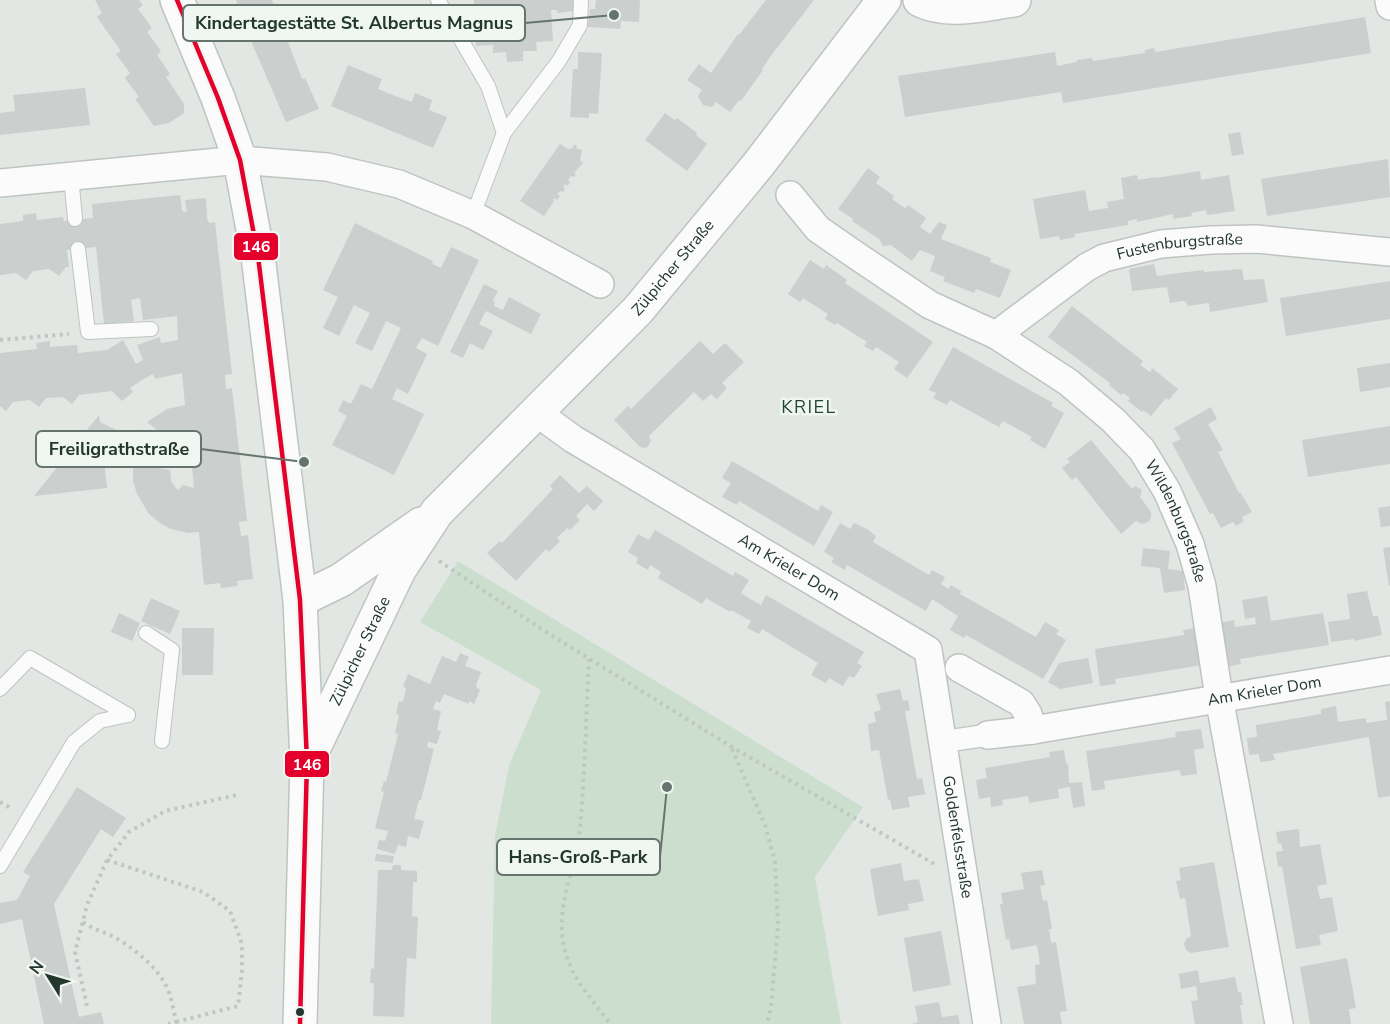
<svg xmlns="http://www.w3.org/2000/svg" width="1390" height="1024" font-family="'Nunito Sans',sans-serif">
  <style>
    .green { fill: #ccdfcf }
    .building { fill: #cbcfcd }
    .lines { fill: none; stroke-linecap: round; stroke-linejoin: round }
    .service-casing { stroke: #bfc4c1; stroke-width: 16 }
    .pedestrian-casing { stroke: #bfc4c1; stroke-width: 24 }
    .minor-casing { stroke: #bfc4c1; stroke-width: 30 }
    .tertiary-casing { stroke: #bfc4c1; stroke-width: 36 }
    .secondary-casing { stroke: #bec5c1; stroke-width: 36 }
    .path { stroke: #bfc7c3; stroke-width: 4; stroke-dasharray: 3 4.5; stroke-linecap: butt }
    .service { stroke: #fbfbfb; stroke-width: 14 }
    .pedestrian { stroke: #fbfbfb; stroke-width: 21 }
    .minor { stroke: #fbfbfb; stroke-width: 27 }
    .tertiary { stroke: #fbfbfb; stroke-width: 33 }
    .secondary { stroke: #fbfbfb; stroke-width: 33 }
    .bus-1-casing { stroke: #f0f6f2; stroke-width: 9 }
    .bus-1 { stroke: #e4002b; stroke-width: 4.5 }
    .bus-dot { fill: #22382e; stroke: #f0f6f2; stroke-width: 2 }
    .labels { text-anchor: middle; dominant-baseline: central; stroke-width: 5; stroke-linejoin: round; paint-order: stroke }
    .street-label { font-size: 16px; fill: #22382e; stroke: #f0f6f2 }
    .neighbourhood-label { font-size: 18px; letter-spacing: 1.5px; fill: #204738; stroke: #f0f6f2 }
    .leader { fill: none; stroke: #65756e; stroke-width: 2 }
    .callout-dot { fill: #65756e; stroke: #f0f6f2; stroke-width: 2 }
    .callout { fill: #f0f6f2; stroke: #65756e; stroke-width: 2 }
    .callout-label { font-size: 18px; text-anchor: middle; font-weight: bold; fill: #22382e }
    .line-badge { stroke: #f0f6f2; stroke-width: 2 }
    .badge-label { font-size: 16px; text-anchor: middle; font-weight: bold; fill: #fff }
  </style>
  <rect width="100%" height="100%" fill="#e2e7e4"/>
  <path class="green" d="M 458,561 L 863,807 L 815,877 L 841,1024 L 491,1024 L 495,836 L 509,766 L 541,690 L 420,622 Z"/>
  <g class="building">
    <path d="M 95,0 L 139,0 L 143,5 L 138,9 L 152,28 L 147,32 L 161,51 L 157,55 L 170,74 L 166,77 L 184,104 L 184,113 L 169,123 L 154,126 L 135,99 L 139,97 L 125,78 L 130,73 L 116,54 L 121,51 L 97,17 L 102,13 Z"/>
    <path d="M 236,0 L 272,0 L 302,79 L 305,78 L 319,109 L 286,122 L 244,25 L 246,24 Z"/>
    <path d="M 474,0 L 573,0 L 574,11 L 557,13 L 557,10 L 551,10 L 553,41 L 536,42 L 537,51 L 523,51 L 523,61 L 507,62 L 506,52 L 493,53 L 493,45 L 476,46 Z"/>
    <path d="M 596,0 L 640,0 L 639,22 L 621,21 L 620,29 L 588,27 L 590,9 L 595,9 Z"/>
    <path d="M 766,0 L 814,0 L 770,57 L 762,69 L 763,70 L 741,101 L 739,100 L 730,112 L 716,102 L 712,107 L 703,105 L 698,96 L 702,90 L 687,80 L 699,64 L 711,73 L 738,34 L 739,35 Z"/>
    <path d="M 1365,17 L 1371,53 L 1063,103 L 1061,92 L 905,117 L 898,76 L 1055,52 L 1057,66 L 1077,62 L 1077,60 L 1092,58 L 1093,61 L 1145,53 L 1145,50 L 1154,48 L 1155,52 Z"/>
    <path d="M 578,52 L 602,53 L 598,114 L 589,113 L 589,118 L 570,117 L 573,69 L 578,69 Z"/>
    <path d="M 348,65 L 382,79 L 378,89 L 395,96 L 412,102 L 415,93 L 432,100 L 429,110 L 447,117 L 433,148 L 331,106 Z"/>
    <path d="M 85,88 L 90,125 L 0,135 L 0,113 L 15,111 L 13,95 Z"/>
    <path d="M 665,113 L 675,120 L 677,118 L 697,133 L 696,135 L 707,144 L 687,171 L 645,140 Z"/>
    <path d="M 1240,132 L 1244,154 L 1232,156 L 1228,134 Z"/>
    <path d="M 560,144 L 568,149 L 573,148 L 574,145 L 577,145 L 576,148 L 582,150 L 580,160 L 583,163 L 574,173 L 576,174 L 574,177 L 571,176 L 568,180 L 570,182 L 568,186 L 565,184 L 563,187 L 565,189 L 563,192 L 560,191 L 557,194 L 560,196 L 557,200 L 554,198 L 553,200 L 554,201 L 544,216 L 520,201 Z"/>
    <path d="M 1388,159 L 1390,197 L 1267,216 L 1261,179 Z"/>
    <path d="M 868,168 L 880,177 L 876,183 L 894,196 L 892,199 L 905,208 L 908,205 L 926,218 L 920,227 L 930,234 L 939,222 L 947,225 L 941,239 L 991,258 L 990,262 L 1011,270 L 1000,298 L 976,289 L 974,293 L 943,281 L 945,277 L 930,271 L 935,256 L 920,250 L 912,261 L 891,245 L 883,246 L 879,239 L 852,221 L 853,219 L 838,209 Z"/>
    <path d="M 1200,171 L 1201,180 L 1229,175 L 1235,211 L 1207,215 L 1206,210 L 1191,213 L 1192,216 L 1173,219 L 1173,214 L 1137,222 L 1137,219 L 1128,221 L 1128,225 L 1074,234 L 1075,237 L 1060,240 L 1059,236 L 1040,239 L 1033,199 L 1085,190 L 1089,211 L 1108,208 L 1107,202 L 1124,199 L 1121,178 L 1137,175 L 1138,180 L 1156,177 L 1156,178 Z"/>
    <path d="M 180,195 L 182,211 L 187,212 L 185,200 L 206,198 L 207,218 L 209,223 L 215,222 L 232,374 L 225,375 L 226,389 L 232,388 L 247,521 L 239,522 L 241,536 L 248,535 L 253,579 L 237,581 L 238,586 L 221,588 L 220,583 L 204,585 L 199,532 L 188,533 L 171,529 L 160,523 L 149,514 L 137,494 L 133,481 L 133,466 L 104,462 L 107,488 L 34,496 L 99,415 L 100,422 L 133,438 L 140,429 L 160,446 L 152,460 L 161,463 L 159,468 L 170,470 L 171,481 L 176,488 L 178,490 L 183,485 L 194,488 L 191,457 L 147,422 L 167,409 L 185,405 L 182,373 L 155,379 L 153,374 L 142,380 L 130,388 L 133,392 L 122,401 L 112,391 L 79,395 L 72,404 L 63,397 L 46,398 L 39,407 L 30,400 L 13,402 L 6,411 L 0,406 L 0,353 L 37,349 L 36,343 L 50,341 L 50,347 L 77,345 L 78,353 L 107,350 L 123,340 L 136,364 L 143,360 L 137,345 L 160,337 L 161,343 L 178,340 L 177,316 L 143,320 L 140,298 L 131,300 L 134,321 L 104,324 L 96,247 L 67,250 L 69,267 L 66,267 L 59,276 L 49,269 L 33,271 L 26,280 L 16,273 L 0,275 L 0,224 L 23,221 L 23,215 L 36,213 L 37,220 L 63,217 L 64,221 L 93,218 L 92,204 Z"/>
    <path d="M 355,223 L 433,261 L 432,264 L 441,268 L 451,247 L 479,260 L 438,346 L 422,338 L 416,348 L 427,354 L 408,394 L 397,388 L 392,399 L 424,414 L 394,475 L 332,445 L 347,416 L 338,411 L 343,400 L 351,404 L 361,384 L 372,389 L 401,328 L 386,321 L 372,351 L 355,343 L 370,313 L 354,305 L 339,336 L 323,328 L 338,297 L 323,290 Z"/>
    <path d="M 810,260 L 824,269 L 826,265 L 847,280 L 845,283 L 933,342 L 907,378 L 894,369 L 899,362 L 876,347 L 873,351 L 864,346 L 867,342 L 837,323 L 835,325 L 825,319 L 828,314 L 803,298 L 800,302 L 788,294 Z"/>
    <path d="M 1154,264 L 1157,276 L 1203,270 L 1204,272 L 1242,269 L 1244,280 L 1264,279 L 1268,302 L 1210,312 L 1209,303 L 1188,306 L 1186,302 L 1183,301 L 1170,303 L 1167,287 L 1132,291 L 1129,269 Z"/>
    <path d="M 1390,281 L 1390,319 L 1286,336 L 1280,298 Z"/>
    <path d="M 484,284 L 498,291 L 493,300 L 495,303 L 494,306 L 503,310 L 509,297 L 541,314 L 531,334 L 486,311 L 479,324 L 493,331 L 483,350 L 470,343 L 463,358 L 450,352 Z"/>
    <path d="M 1072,306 L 1143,361 L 1140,365 L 1150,372 L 1152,368 L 1178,389 L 1169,400 L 1166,398 L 1151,416 L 1143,410 L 1142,412 L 1128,401 L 1130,398 L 1123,393 L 1121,395 L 1109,385 L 1110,383 L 1048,337 Z"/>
    <path d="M 700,341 L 713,354 L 725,343 L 744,362 L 722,383 L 727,388 L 717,399 L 711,394 L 703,401 L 694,392 L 649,436 L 651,441 L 649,445 L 646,448 L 640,447 L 614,420 L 628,406 L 631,409 Z"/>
    <path d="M 953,347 L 1053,403 L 1051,406 L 1064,413 L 1045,449 L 1030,440 L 1032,437 L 1003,421 L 999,427 L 950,400 L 947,405 L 933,398 L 936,393 L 929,390 Z"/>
    <path d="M 1390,363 L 1390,387 L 1360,392 L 1357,368 Z"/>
    <path d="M 1211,407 L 1217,419 L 1208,424 L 1223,450 L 1218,452 L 1239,493 L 1240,492 L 1252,512 L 1242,517 L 1244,521 L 1236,526 L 1233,522 L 1221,528 L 1213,513 L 1210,514 L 1172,443 L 1181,439 L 1174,428 Z"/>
    <path d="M 1390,426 L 1390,464 L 1308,477 L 1302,440 Z"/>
    <path d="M 1091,440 L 1132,489 L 1135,486 L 1142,490 L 1140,497 L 1151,512 L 1151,518 L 1148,522 L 1142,524 L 1136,521 L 1121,534 L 1076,477 L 1072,480 L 1062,468 L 1070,462 L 1067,459 Z"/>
    <path d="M 732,461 L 818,511 L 821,505 L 833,512 L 814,546 L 739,501 L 737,505 L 722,497 L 731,483 L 722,478 Z"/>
    <path d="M 560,475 L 579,493 L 587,486 L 603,501 L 594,511 L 587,504 L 576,516 L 580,520 L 570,530 L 567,528 L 557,538 L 560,541 L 549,552 L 546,549 L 516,581 L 487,553 L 500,541 L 502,543 L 553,489 L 550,486 Z"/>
    <path d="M 1390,506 L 1390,526 L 1381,527 L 1378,508 Z"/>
    <path d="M 840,523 L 850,529 L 854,523 L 867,529 L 876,536 L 873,542 L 929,575 L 932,570 L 945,577 L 941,584 L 948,589 L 951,585 L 961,591 L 960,594 L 1036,637 L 1045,622 L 1059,630 L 1056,634 L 1066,640 L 1043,679 L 966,635 L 964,638 L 950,630 L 958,616 L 932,599 L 926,611 L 847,565 L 845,570 L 831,562 L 834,558 L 824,552 Z"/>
    <path d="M 655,530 L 733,576 L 735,572 L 749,580 L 741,593 L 752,600 L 761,605 L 766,595 L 864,652 L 857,663 L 862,666 L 854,678 L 849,676 L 843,686 L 829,678 L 826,683 L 811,675 L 818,663 L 762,629 L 759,634 L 747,628 L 751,621 L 731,610 L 730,612 L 706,598 L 702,604 L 658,578 L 661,572 L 650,565 L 648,570 L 636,563 L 638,558 L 628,552 L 638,534 L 649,540 Z"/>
    <path d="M 1390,547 L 1390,586 L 1389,586 L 1383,548 Z"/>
    <path d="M 1143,548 L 1170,551 L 1168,569 L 1183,571 L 1185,590 L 1164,593 L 1160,568 L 1141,566 Z"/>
    <path d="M 1367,591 L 1373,616 L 1378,616 L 1382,635 L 1354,641 L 1354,639 L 1331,642 L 1328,622 L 1350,619 L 1347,594 Z"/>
    <path d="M 1267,596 L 1271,621 L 1323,613 L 1329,645 L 1240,659 L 1241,664 L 1226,667 L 1219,623 L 1234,620 L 1235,627 L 1256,624 L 1255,617 L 1245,619 L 1242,600 Z"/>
    <path d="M 151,598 L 180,611 L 170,634 L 141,621 Z"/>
    <path d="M 119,613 L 140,623 L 132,641 L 111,632 Z"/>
    <path d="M 182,628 L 214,628 L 213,675 L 182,675 Z"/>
    <path d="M 1197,628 L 1203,665 L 1115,679 L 1116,684 L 1100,686 L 1095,649 L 1184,635 L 1183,630 Z"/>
    <path d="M 460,653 L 469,657 L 465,666 L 481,672 L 476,685 L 477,688 L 480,690 L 474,704 L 469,701 L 469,704 L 444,694 L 440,703 L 436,701 L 433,709 L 441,711 L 437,730 L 441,731 L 437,744 L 428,742 L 427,747 L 434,749 L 421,800 L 419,800 L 414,819 L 424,821 L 419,839 L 408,836 L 406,847 L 398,845 L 395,854 L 377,849 L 379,840 L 385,841 L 388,831 L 375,828 L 384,792 L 381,791 L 384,781 L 386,782 L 398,734 L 395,733 L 399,715 L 396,714 L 399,701 L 403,702 L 406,688 L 403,687 L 408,674 L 430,684 L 442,656 L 456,662 Z"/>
    <path d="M 1088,658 L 1093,683 L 1060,689 L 1048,682 L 1059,663 Z"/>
    <path d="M 900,689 L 903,701 L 908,700 L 910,710 L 905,711 L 917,779 L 922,778 L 925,794 L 908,797 L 910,807 L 892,810 L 890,799 L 888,800 L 879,750 L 871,751 L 868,724 L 876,722 L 874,712 L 881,710 L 876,694 Z"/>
    <path d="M 1390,701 L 1390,796 L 1378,798 L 1369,737 L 1273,754 L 1275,760 L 1260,762 L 1259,754 L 1249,755 L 1247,738 L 1257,737 L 1256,725 L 1321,714 L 1321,709 L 1336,706 L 1338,722 L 1366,718 L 1366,723 L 1387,720 L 1385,702 Z"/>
    <path d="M 1201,729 L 1204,748 L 1194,750 L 1197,774 L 1181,776 L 1180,770 L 1104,781 L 1105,789 L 1092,791 L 1086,751 L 1176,737 L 1175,732 Z"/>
    <path d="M 1064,750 L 1066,764 L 1068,763 L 1069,783 L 1082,782 L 1085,806 L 1073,808 L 1070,787 L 1058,789 L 1059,798 L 1029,803 L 1028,796 L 1002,800 L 1003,805 L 991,807 L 990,797 L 979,799 L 976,780 L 987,778 L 985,768 L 1050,757 L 1049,752 Z"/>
    <path d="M 77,787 L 126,818 L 113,837 L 101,829 L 54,904 L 79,1017 L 101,1012 L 104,1024 L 44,1024 L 22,919 L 0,924 L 0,903 L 17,900 L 30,876 L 23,872 Z"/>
    <path d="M 1299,829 L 1300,847 L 1320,844 L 1327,884 L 1317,886 L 1320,899 L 1332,897 L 1338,931 L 1319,935 L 1321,945 L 1296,949 L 1282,866 L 1278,867 L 1276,852 L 1283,851 L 1281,843 L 1278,844 L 1276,832 Z"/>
    <path d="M 376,854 L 394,856 L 393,863 L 375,861 Z"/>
    <path d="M 1214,862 L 1229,947 L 1191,953 L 1186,950 L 1184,944 L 1186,939 L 1191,936 L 1185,898 L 1180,899 L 1176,881 L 1181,880 L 1179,868 Z"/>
    <path d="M 901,863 L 904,881 L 919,879 L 924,901 L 908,904 L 909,910 L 878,916 L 870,869 Z"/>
    <path d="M 393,865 L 401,865 L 401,870 L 417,871 L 417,882 L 413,882 L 412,916 L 418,917 L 416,959 L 407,958 L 404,1017 L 373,1016 L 374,983 L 370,983 L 371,968 L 374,969 L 378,870 L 392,870 Z"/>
    <path d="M 1042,870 L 1045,885 L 1040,886 L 1043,901 L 1047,900 L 1052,929 L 1049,929 L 1051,943 L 1056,942 L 1067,1011 L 1060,1012 L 1062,1024 L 1024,1024 L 1017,987 L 1036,984 L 1035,965 L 1040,964 L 1037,945 L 1011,950 L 1009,939 L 1006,940 L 1000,904 L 1003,904 L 1001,893 L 1024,889 L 1021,873 Z"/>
    <path d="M 941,931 L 951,985 L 913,992 L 904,938 Z"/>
    <path d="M 1347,958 L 1356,1008 L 1349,1009 L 1351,1024 L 1310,1024 L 1300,967 Z"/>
    <path d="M 1198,970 L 1200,983 L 1235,977 L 1238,992 L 1241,992 L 1243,1005 L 1240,1005 L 1243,1024 L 1195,1024 L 1191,1001 L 1198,1000 L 1196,986 L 1181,989 L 1179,974 Z"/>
    <path d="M 939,1002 L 942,1017 L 958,1015 L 960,1024 L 911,1024 L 918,1022 L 915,1006 Z"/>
  </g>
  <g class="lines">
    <g class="service-casing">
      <g id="service">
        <path d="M 438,0 L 488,86 L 504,133"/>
        <path d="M 71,176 L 75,219"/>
        <path d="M 473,215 L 504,133 L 559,61 L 580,25 L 581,0"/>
        <path d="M 78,249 L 88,332 L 151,329"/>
        <path d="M 146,633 L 172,650 L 162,741"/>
        <path d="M 0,689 L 30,658 L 128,715"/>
        <path d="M 0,866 L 74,742 L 100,721 L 128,715"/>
      </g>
    </g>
    <g class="pedestrian-casing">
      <path id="pedestrian" d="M 941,742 L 988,735"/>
    </g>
    <g class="minor-casing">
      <g id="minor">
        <path d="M 1389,0 L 1390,6"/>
        <path d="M 0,183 L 240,160 L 327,167 L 399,184 L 473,215 L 600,284"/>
        <path id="s1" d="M 790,195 L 818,229 L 857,256 L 930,305 L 996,335 L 1068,382 L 1113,420 L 1142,450 L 1167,491 L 1190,544 L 1202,586 L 1219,697 L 1279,1024"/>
        <path id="s2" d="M 996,335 L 1087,267 L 1104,258 L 1161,244 L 1211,240 L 1256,239 L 1390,252"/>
        <path id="s3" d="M 536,412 L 573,439 L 928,650 L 987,1024"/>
        <path d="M 959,668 L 1021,703 L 1028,714 L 1033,730"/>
        <path id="s4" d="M 988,735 L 1033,730 L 1390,670"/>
      </g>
    </g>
    <g class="tertiary-casing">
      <g id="tertiary">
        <path d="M 920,0 C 948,14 985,4 1014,0"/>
        <path d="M 300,600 L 341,580 L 421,524"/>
        <path id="s5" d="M 307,762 L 399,570 L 437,512 L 638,310 L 758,165 L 884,0"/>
      </g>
    </g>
    <g class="secondary-casing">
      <path id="secondary" d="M 177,0 L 218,98 L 240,160 L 258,256 L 300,600 L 307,762 L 300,1024"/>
    </g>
    <g class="path">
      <path d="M 0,340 L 69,334"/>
      <path d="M 439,561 L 543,630 L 732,747 L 936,865"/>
      <path d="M 589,659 C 586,715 585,772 580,828 C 576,867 555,906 564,946 C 570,978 592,998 610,1024"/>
      <path d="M 732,749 L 765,825 L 775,862 L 778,925 L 771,1007 L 767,1024"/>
      <path d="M 0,802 L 12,809"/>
      <path d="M 107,860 L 203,892 L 230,911 L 242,944 L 242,971 L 238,1006 L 176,1022"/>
      <path d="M 83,922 C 92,929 102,931 112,936 C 133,947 159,968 168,990 C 172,1000 174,1012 176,1022 L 168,1024"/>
      <path d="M 87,1006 L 75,952 L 87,905 L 107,860 L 129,832 L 165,811 L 237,795"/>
    </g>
    <use href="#service" class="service"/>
    <use href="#pedestrian" class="pedestrian"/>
    <use href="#minor" class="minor"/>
    <use href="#tertiary" class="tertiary"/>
    <use href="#secondary" class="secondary"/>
    <g class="bus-1-casing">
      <path id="bus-1" d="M 177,0 L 218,98 L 240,160 L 258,256 L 300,600 L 307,762 L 300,1024"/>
    </g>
    <use href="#bus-1" class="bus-1"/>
  </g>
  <circle class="bus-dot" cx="300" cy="1012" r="5"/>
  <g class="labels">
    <g class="street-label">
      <text stroke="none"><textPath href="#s2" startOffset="210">Fustenburgstraße</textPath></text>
      <text stroke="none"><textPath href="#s5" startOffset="622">Zülpicher Straße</textPath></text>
      <text stroke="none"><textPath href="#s1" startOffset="518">Wildenburgstraße</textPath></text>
      <text stroke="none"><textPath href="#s3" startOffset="297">Am Krieler Dom</textPath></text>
      <text stroke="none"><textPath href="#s5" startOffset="123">Zülpicher Straße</textPath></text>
      <text stroke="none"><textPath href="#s4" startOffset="280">Am Krieler Dom</textPath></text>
      <text stroke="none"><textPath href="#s3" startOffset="648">Goldenfelsstraße</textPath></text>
    </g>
    <g class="neighbourhood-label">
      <text x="809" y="407">KRIEL</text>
    </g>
  </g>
  <path class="leader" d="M614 15L525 23M304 462L201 449M667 787L660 857"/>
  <g class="callout-dot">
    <circle cx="614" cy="15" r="6"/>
    <circle cx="304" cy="462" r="6"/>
    <circle cx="667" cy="787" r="6"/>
  </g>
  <g class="callout">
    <rect x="183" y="5" width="342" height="36" rx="6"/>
    <rect x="36" y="431" width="165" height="36" rx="6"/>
    <rect x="497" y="839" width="163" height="36" rx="6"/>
  </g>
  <g class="callout-label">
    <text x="354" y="29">Kindertagestätte St. Albertus Magnus</text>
    <text x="119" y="455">Freiligrathstraße</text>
    <text x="578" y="863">Hans-Groß-Park</text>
  </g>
  <g class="line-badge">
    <rect x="233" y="232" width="46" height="29" rx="6" fill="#e4002b"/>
    <rect x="284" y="750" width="46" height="28" rx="6" fill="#e4002b"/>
  </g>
  <g class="badge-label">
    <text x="256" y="252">146</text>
    <text x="307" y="770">146</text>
  </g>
  <g transform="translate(48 976) rotate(307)" stroke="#f0f6f2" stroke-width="4.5" paint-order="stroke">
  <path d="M0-4.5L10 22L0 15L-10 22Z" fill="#22382e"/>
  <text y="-9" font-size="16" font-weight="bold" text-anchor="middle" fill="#22382e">N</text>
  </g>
</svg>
